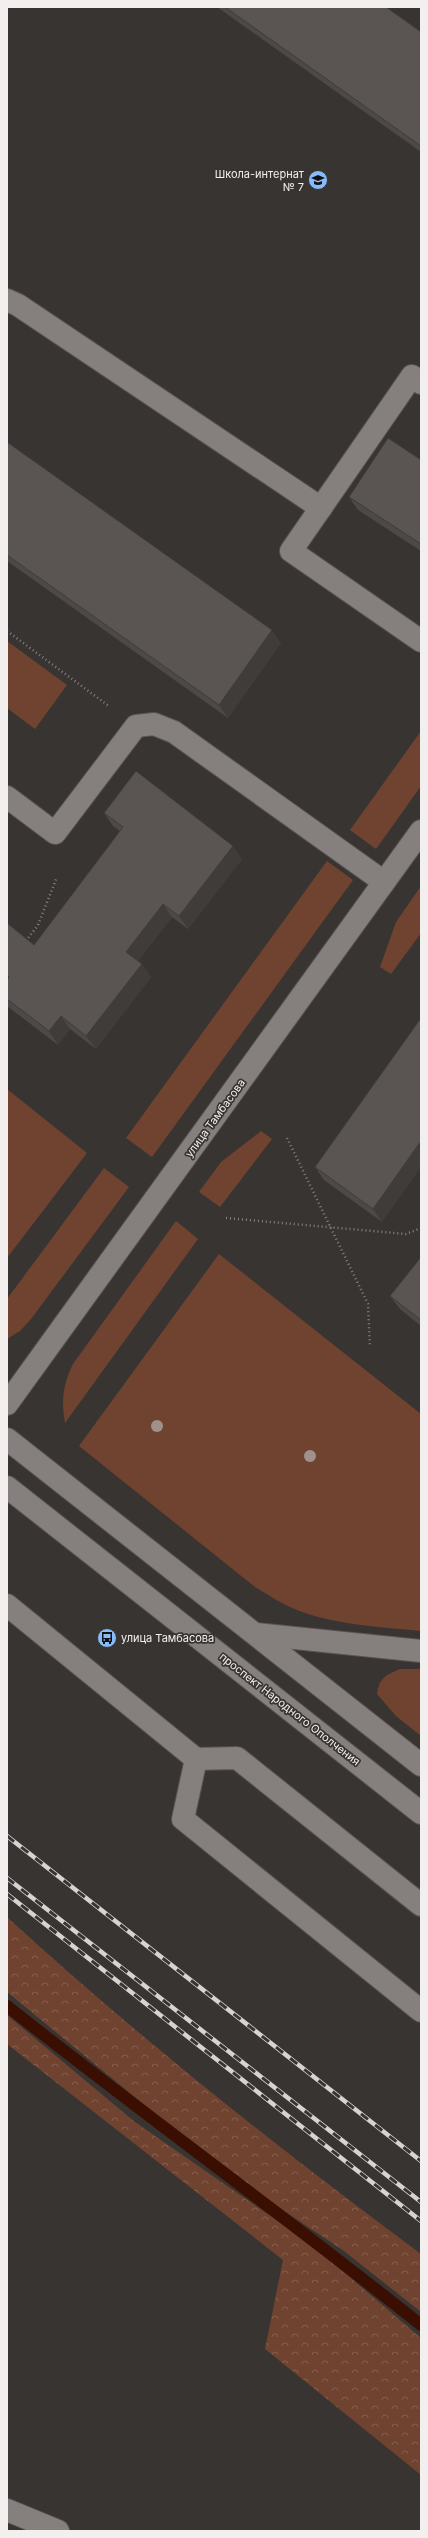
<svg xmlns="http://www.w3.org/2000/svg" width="428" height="2538" font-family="Inter,sans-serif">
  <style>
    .green { fill: #704330 }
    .forest { fill: url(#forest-crowns) }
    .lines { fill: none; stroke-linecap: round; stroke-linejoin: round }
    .stream { stroke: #3a0e00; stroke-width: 12 }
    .minor-casing { stroke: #575351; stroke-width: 24 }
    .path { stroke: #878382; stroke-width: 2.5; stroke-dasharray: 1 3; stroke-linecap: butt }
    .minor { stroke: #857f7d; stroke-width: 22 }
    .rail-casing { stroke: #d6d3d2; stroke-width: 4.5 }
    .rail { stroke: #383432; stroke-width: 3; stroke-dasharray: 9; stroke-linecap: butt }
    .tree { fill: #9f928d }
    .wall { fill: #4d4947 }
    .shaded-wall { fill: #3f3c3a }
    .building { fill: #5a5553; stroke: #3f3c3a }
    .labels { text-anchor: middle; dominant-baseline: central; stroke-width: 3.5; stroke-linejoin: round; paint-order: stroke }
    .poi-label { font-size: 11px; fill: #f2efee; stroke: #383432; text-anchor: end }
    .street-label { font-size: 11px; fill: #f2efee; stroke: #383432 }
  </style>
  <defs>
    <pattern id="forest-crowns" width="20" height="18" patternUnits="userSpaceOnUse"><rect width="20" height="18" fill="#704330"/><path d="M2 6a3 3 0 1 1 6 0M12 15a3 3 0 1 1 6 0" fill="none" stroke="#855e4e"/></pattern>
  </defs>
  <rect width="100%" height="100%" fill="#383432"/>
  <g class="green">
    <path d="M 7,641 L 67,685 L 35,729 L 7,708 Z"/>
    <path d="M 421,731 L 421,786 L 376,849 L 350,830 Z"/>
    <path d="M 327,861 L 353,880 L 152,1157 L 126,1138 Z"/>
    <path d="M 421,886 L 421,933 L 391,974 L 380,967 L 396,922 Z"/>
    <path d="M 7,1089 L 87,1153 L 7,1258 Z"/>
    <path d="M 261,1131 L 272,1139 L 220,1207 L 199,1192 L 221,1162 Z"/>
    <path d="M 104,1168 L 129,1187 L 31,1319 L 20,1331 L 7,1339 L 7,1299 Z"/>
    <path d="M 176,1221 L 198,1239 L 65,1423 C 61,1401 63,1384 73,1364 Z"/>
    <path d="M 219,1254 L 421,1414 L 421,1631 C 381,1627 340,1625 302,1612 C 285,1606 270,1596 255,1587 L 79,1446 Z"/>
    <path d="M 400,1669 L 421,1669 L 421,1736 L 396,1716 L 377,1694 C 379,1678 386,1675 400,1669 Z"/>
  </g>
  <g class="forest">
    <path d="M 7,1917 C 138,2037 278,2148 421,2254 L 421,2312 L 344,2251 L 226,2172 L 7,1992 Z"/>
    <path d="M 7,2015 L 135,2122 L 311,2244 L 421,2338 L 421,2475 L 265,2349 L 283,2260 L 7,2044 Z"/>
  </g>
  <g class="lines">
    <path class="stream" d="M 7,2006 C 143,2114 285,2216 421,2325"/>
    <g class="minor-casing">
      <g id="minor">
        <path d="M 7,300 L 18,305 L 321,508"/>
        <path d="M 421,383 L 412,376 L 291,551 L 421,641"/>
        <path d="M 7,797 L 55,833 L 136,726 L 154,724 L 174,732 L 384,882"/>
        <path d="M 7,1404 L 421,831"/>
        <path d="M 7,1439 L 421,1765"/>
        <path d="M 7,1487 L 421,1813"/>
        <path d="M 7,1605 L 196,1759 L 237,1758 L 421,1905"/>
        <path d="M 256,1634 L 421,1651"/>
        <path d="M 196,1759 L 183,1819 L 421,2011"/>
        <path d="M 7,2510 L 58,2531"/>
      </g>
    </g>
    <g class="path">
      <path d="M 7,631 L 110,707"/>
      <path d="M 26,941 L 38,925 L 57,877"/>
      <path d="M 287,1138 L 368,1304 L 370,1347"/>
      <path d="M 226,1218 L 406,1234 L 421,1228"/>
    </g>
    <use href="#minor" class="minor"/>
    <g class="rail-casing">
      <g id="rail">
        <path d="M 7,1836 L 421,2161"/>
        <path d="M 7,1878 L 421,2202"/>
        <path d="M 7,1894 L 421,2221"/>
      </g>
    </g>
    <use href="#rail" class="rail"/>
  </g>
  <g class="tree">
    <circle cx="157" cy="1426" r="6"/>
    <circle cx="310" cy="1456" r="6"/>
  </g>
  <g class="wall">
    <path d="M 217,7 L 386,7 L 421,32 L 421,152 Z"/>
    <path d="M 7,442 L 281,643 L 228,718 L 7,561 Z"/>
    <path d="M 421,460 L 421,551 L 358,510 L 349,497 Z"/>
    <path d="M 104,813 L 242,859 L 188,929 L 172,917 L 138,961 L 151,977 L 96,1049 L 70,1029 L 58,1045 L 7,1006 L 7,923 L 34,945 L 120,831 L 113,826 Z"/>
    <path d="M 421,1018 L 382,1222 L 324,1180 L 315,1167 Z"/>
    <path d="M 421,1257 L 421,1326 L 400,1309 L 390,1296 Z"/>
  </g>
  <g class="shaded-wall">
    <path d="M 272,630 L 281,643 L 228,718 L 219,705 Z"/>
    <path d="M 233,846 L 242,859 L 188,929 L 179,916 Z"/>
    <path d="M 163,904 L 172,917 L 135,965 L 126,952 Z"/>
    <path d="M 7,909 L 9,912 L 7,915 Z"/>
    <path d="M 142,964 L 151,977 L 96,1049 L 86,1036 Z"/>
    <path d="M 61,1016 L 70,1029 L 58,1045 L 49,1031 Z"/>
    <path d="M 421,1141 L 421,1167 L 382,1222 L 373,1209 Z"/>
  </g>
  <g class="building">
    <path d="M 225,7 L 386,7 L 421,32 L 421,146 Z"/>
    <path d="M 388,438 L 421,460 L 421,544 L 349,497 Z"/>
    <path d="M 7,442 L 272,630 L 219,705 L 7,555 Z"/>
    <path d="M 136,771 L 233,846 L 179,916 L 163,904 L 126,952 L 142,964 L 86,1036 L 61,1016 L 49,1031 L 7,999 L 7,980 L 9,977 L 7,976 L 7,923 L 34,945 L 123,827 L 104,813 Z"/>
    <path d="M 421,1018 L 421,1141 L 373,1209 L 315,1167 Z"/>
    <path d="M 421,1257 L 421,1320 L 390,1296 Z"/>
  </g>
  <defs>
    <g id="school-disc" transform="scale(1)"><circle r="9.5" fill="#85bbfb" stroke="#383432"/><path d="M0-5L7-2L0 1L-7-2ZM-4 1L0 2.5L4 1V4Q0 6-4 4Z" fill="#111"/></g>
    <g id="bus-disc" transform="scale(1)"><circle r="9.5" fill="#85bbfb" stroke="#383432"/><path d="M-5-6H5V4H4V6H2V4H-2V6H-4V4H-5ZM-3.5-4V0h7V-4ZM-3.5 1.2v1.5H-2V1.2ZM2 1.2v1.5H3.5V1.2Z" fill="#111"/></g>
  </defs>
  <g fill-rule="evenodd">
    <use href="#school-disc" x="318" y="180"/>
    <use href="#bus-disc" x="107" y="1638"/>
  </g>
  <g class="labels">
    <g class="poi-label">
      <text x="304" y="174">Школа-интернат<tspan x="304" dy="13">№ 7</tspan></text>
      <text x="121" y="1638" text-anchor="start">улица Тамбасова</text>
    </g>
    <g class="street-label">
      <text transform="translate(215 1118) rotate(-54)">улица Тамбасова</text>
      <text transform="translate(290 1709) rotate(38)">проспект Народного Ополчения</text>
    </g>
  </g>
  <rect width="428" height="2538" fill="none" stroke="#f2efee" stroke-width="16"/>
</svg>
